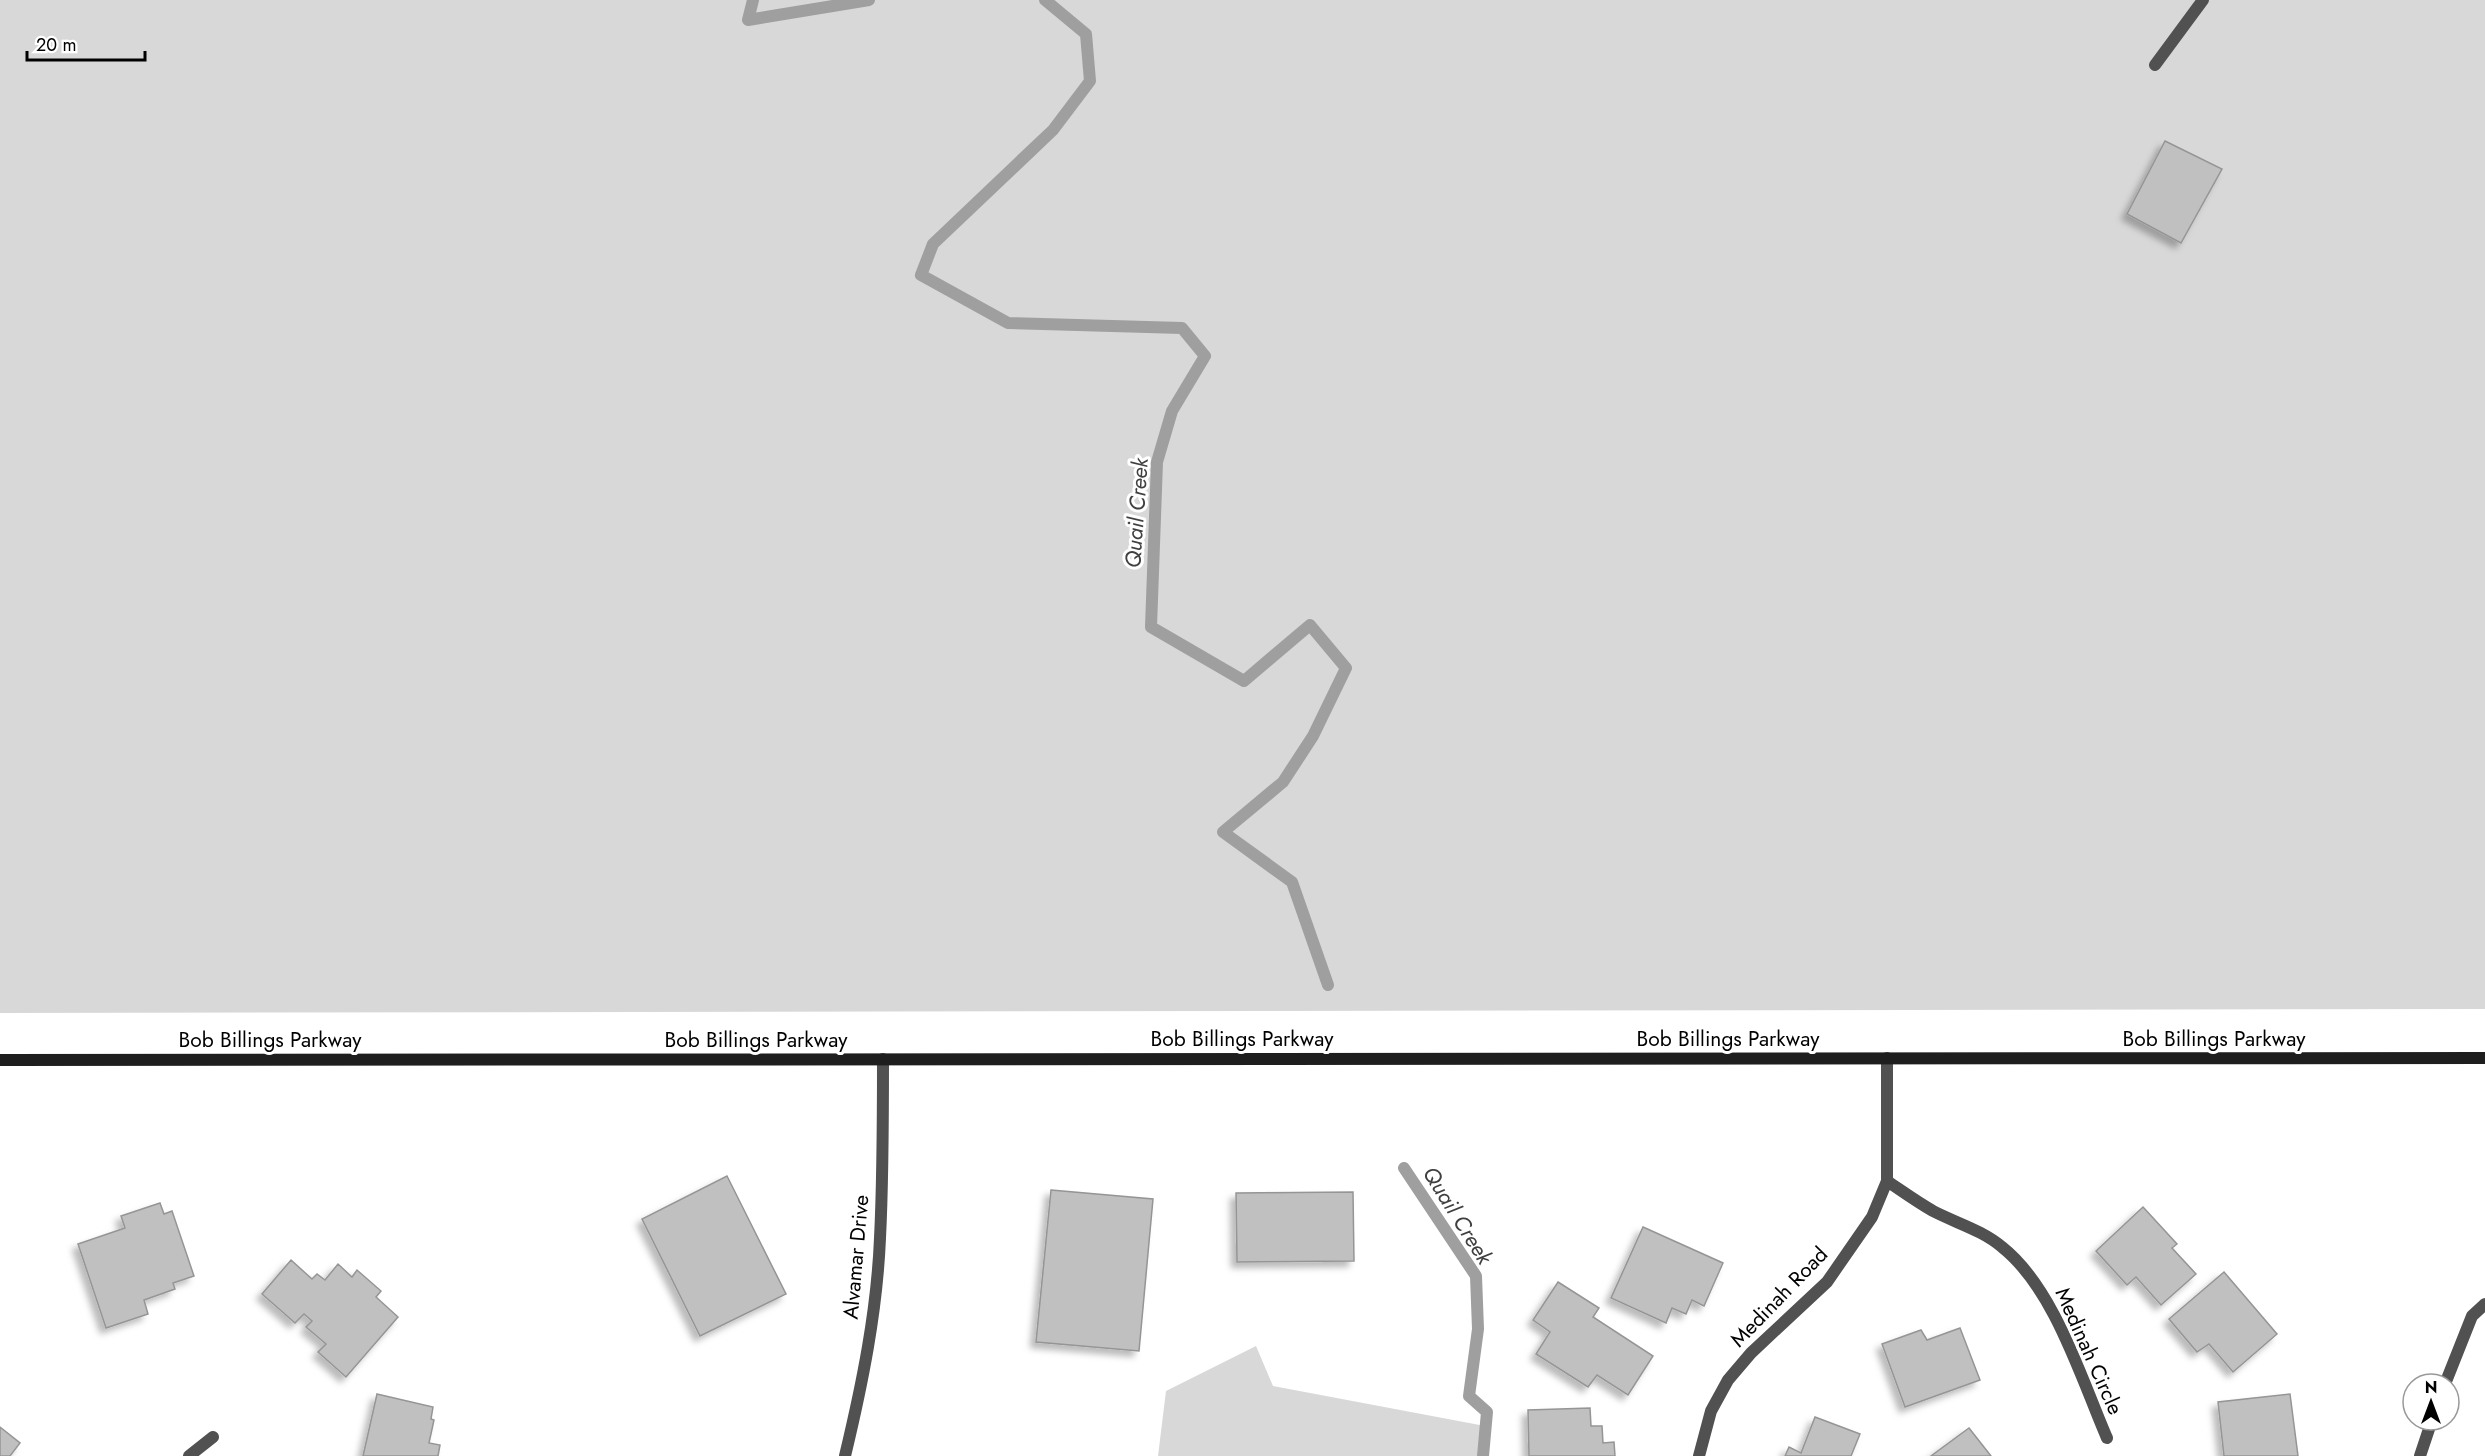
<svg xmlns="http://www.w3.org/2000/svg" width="2485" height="1456" font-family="Jost,sans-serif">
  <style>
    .green { fill: #d8d8d8 }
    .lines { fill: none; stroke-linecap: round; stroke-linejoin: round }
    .stream { stroke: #9f9f9f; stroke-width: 12 }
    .building { fill: #c0c0c0; stroke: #959595; stroke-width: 1.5; filter: url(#shadow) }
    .service { stroke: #515151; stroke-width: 12 }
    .minor { stroke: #515151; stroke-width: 12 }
    .secondary { stroke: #1e1e1e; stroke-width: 12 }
    .labels { text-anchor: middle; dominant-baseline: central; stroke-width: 6; stroke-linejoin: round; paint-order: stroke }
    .street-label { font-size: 21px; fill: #000; stroke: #fff }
    .water-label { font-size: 22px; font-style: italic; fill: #404040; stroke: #fff }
  </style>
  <defs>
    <filter id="shadow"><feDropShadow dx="-5.5" dy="5.5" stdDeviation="3" flood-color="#0004"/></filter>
  </defs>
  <rect width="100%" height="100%" fill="#fff"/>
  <g class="green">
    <path d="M 0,0 L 2485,0 L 2485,1009 L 0,1013 Z"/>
    <path d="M 1256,1346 L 1273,1386 L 1485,1426 L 1483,1456 L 1158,1456 L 1166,1391 Z"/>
  </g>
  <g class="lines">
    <g class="stream">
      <path d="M 753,0 L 748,20 L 869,0"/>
      <path d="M 1045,0 L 1086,34 L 1090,81 L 1053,130 L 933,244 L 921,275 L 1008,323 L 1182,328 L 1205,356 L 1172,411 L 1157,462 L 1151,627 L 1244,681 L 1310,625 L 1346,668 L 1313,736 L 1283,782 L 1223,832 L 1292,882 L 1328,985"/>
      <path d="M 1404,1168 L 1476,1276 L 1478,1329 L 1469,1396 L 1487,1412 L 1483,1456"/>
    </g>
  </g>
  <g class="building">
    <path d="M 2165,141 L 2222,169 L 2181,243 L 2127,214 Z"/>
    <path d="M 727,1176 L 786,1294 L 700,1336 L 642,1219 Z"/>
    <path d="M 1051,1190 L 1153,1199 L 1139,1351 L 1036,1342 Z"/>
    <path d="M 1353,1192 L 1354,1261 L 1237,1262 L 1236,1193 Z"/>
    <path d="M 160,1203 L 164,1214 L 172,1211 L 194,1276 L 173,1283 L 175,1289 L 144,1300 L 148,1314 L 106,1328 L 78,1244 L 125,1228 L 121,1216 Z"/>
    <path d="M 2143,1207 L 2177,1244 L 2172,1248 L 2196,1274 L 2161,1305 L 2136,1277 L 2127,1285 L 2096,1251 Z"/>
    <path d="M 1643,1227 L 1723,1263 L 1704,1306 L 1692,1300 L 1686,1314 L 1672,1308 L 1666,1323 L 1611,1298 Z"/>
    <path d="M 291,1260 L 312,1279 L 317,1274 L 325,1280 L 338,1264 L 352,1277 L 357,1270 L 381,1291 L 376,1297 L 398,1317 L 346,1377 L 318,1352 L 326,1344 L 306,1327 L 312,1321 L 304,1314 L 295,1323 L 262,1294 Z"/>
    <path d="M 2224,1272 L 2277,1334 L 2233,1372 L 2209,1344 L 2197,1352 L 2169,1319 Z"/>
    <path d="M 1558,1282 L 1599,1308 L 1593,1317 L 1653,1356 L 1628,1395 L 1597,1375 L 1588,1387 L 1536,1354 L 1550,1332 L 1533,1320 Z"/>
    <path d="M 1960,1328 L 1980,1380 L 1905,1407 L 1882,1344 L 1921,1330 L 1927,1340 Z"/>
    <path d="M 377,1394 L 433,1407 L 431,1419 L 434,1420 L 429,1443 L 440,1445 L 438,1456 L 363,1456 Z"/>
    <path d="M 2290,1394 L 2298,1456 L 2224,1456 L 2218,1402 Z"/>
    <path d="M 1590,1408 L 1591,1426 L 1602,1426 L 1603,1443 L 1614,1442 L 1615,1456 L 1529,1456 L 1528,1410 Z"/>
    <path d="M 1815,1417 L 1860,1434 L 1851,1456 L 1785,1456 L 1789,1447 L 1801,1453 Z"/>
    <path d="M 0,1427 L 20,1443 L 10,1456 L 0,1456 Z"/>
    <path d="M 1969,1428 L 1991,1456 L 1931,1456 Z"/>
  </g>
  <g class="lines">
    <g class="service">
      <path d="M 2155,65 L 2203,0"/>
      <path d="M 2445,1384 L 2472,1316 L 2485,1304"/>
      <path d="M 2420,1456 L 2432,1420"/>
    </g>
    <g class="minor">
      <path d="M 1887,1181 C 1902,1191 1917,1202 1933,1211 C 1956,1223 1982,1230 2002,1247 C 2054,1288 2081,1378 2107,1438"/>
      <path d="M 189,1456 L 213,1437"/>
      <path d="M 845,1456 C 862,1385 877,1312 880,1238 C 883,1179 883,1119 883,1059"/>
      <path d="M 1699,1456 L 1711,1411 L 1728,1380 L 1751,1353 L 1827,1282 L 1872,1217 L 1887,1181 L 1887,1058"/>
    </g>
    <path class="secondary" d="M 0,1060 L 2485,1058"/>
  </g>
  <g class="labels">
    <g class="street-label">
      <text x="1242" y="1039">Bob Billings Parkway</text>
      <text x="1728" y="1039">Bob Billings Parkway</text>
      <text x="2214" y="1039">Bob Billings Parkway</text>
      <text x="270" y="1040">Bob Billings Parkway</text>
      <text x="756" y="1040">Bob Billings Parkway</text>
      <text transform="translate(856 1257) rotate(-85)">Alvamar Drive</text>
      <text transform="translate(1779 1297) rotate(-46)">Medinah Road</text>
      <text transform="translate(2089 1351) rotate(66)">Medinah Circle</text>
    </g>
    <g class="water-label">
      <text transform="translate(1136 513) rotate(-86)">Quail Creek</text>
      <text transform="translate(1458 1215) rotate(58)">Quail Creek</text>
    </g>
  </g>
  <g transform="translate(2431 1402)"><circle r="28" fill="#ffffff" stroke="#999999" stroke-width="1.5"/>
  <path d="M0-4.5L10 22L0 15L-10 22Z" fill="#000000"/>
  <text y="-9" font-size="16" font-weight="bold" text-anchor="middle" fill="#000000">N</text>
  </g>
  <path d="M27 51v9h118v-9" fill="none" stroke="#000000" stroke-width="3"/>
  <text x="36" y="51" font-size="18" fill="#000000" stroke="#ffffff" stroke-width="4.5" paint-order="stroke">20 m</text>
</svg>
